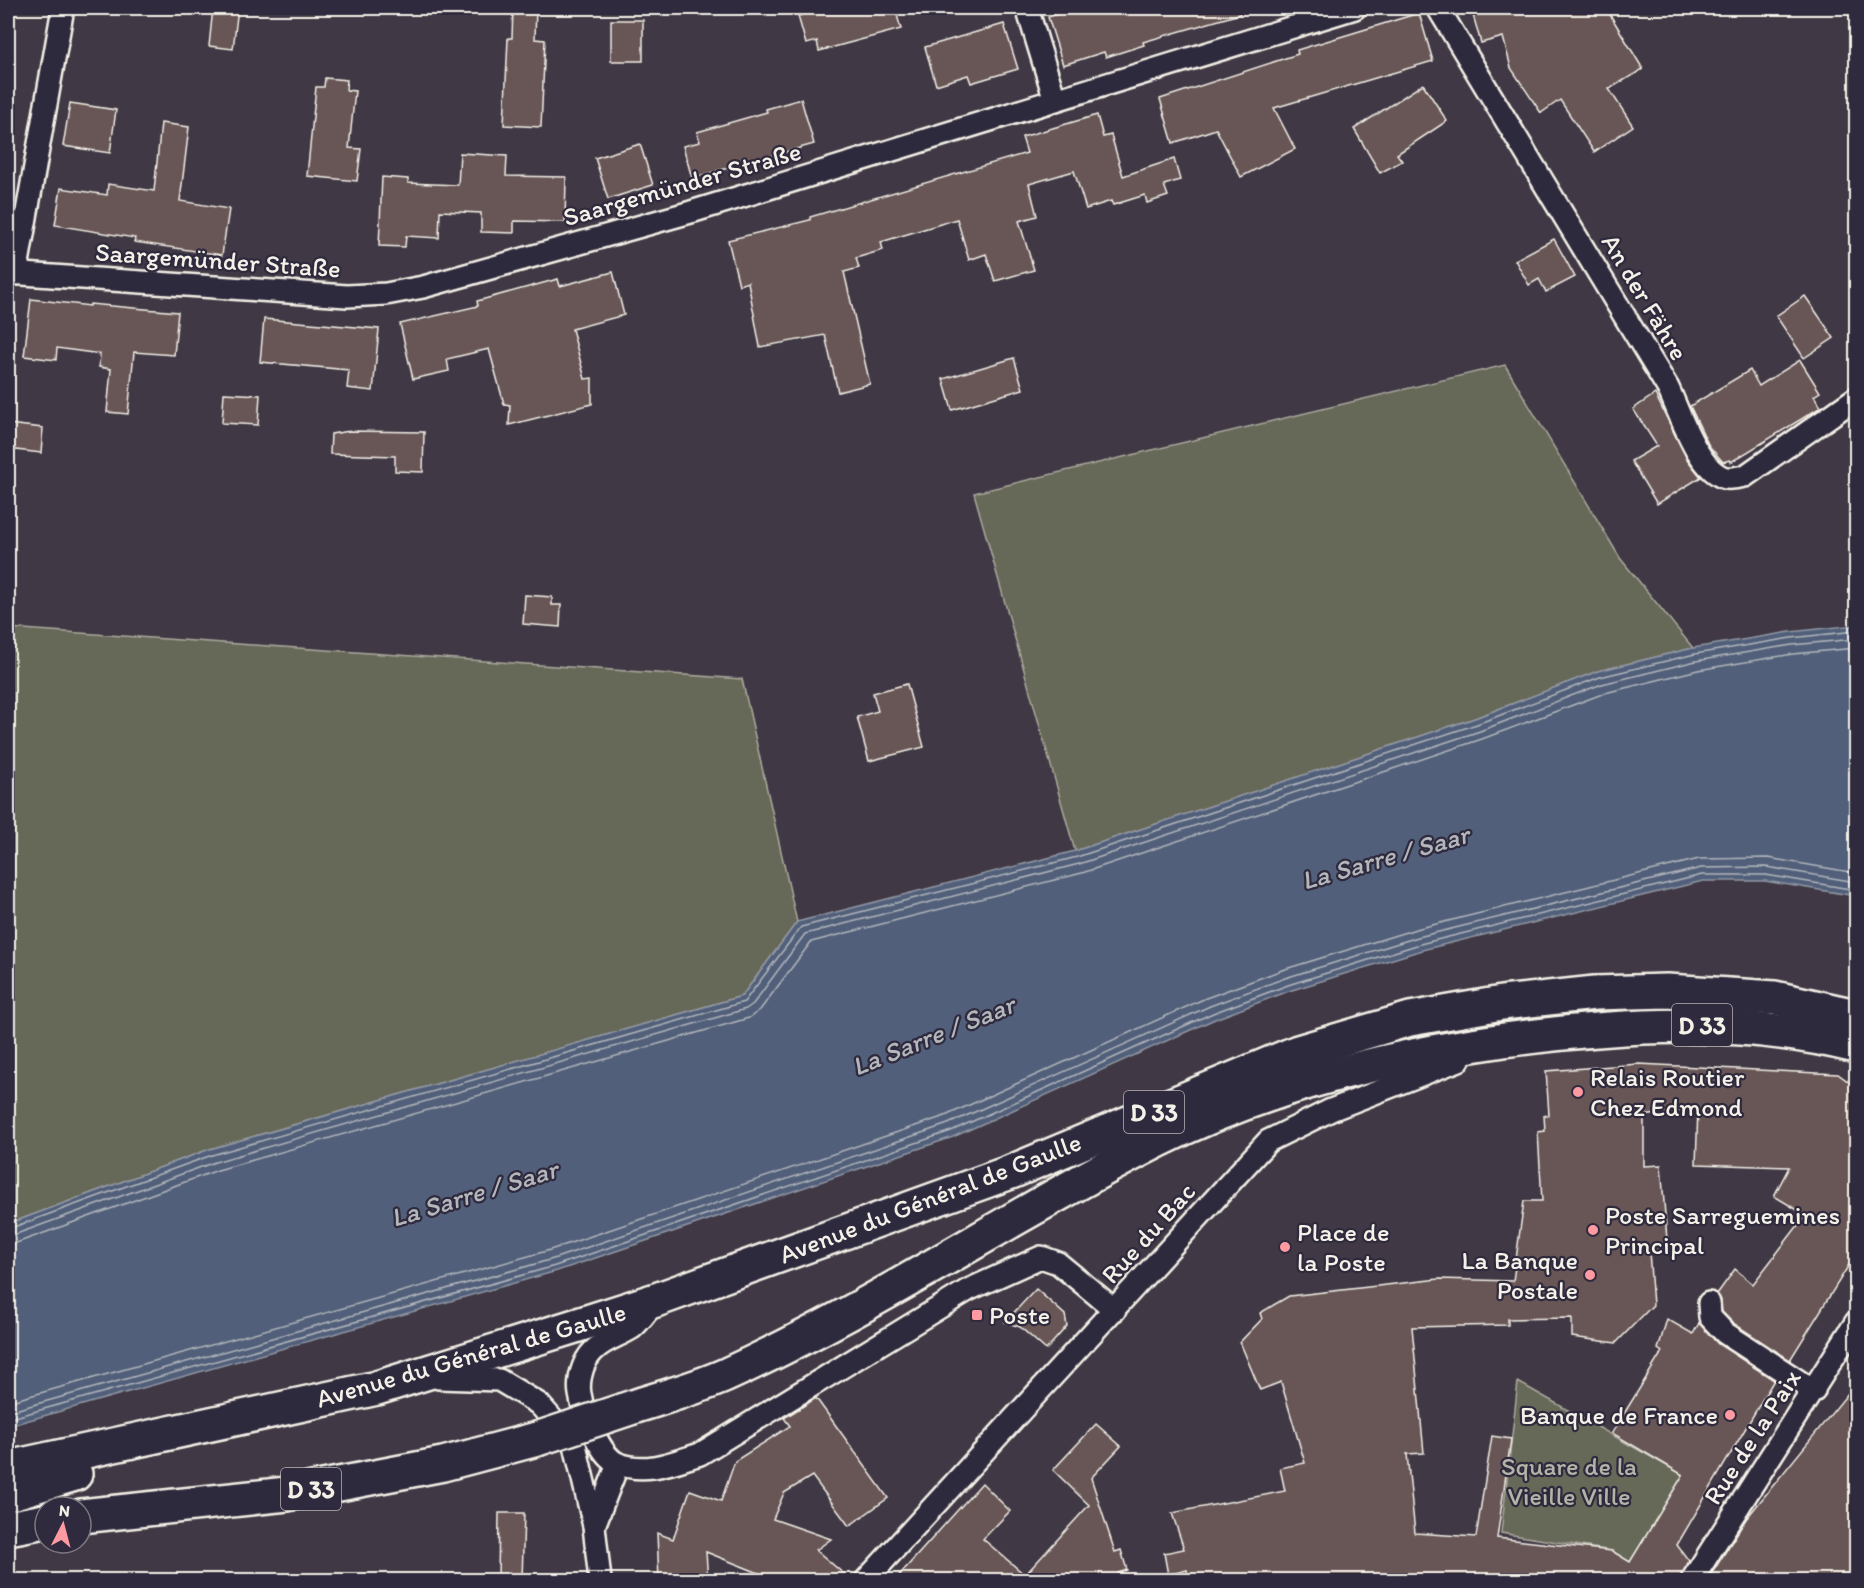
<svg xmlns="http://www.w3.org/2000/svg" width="1864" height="1588" font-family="Itim,sans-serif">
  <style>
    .green { fill: #666759; stroke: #adaca0; stroke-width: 1.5 }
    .water { fill: #515f7a; stroke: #9299a6; stroke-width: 1.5 }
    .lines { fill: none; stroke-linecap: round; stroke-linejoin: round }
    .shore { stroke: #b3b7bc; stroke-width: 1.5 }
    .building { fill: #685756; stroke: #f4f1e8; stroke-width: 1.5 }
    .minor-casing { stroke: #f4f1e8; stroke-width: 26 }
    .primary-casing { stroke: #f4f1e8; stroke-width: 38 }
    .minor { stroke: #2f2a3d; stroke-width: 21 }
    .primary { stroke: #2f2a3d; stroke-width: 33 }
    .primary-bridge-casing { stroke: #f4f1e8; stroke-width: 38; stroke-linecap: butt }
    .primary-bridge { stroke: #2f2a3d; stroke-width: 33 }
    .poi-dot { fill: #ff9aa2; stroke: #2f2a3d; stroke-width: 2 }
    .labels { text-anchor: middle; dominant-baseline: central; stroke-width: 4.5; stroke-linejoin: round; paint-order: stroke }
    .shield { fill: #2f2a3d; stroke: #b9b5b5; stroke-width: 1.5 }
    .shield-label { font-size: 24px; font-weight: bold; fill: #f4f1e8 }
    .street-label { font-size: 26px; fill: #f4f1e8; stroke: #2f2a3d }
    .poi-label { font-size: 26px; fill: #f4f1e8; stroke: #2f2a3d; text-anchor: start }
    .park-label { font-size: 26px; fill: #b4b3a8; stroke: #2f2a3d }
    .water-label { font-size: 27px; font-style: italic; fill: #b3b7bc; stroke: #2f2a3d }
  </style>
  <rect width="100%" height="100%" fill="#403844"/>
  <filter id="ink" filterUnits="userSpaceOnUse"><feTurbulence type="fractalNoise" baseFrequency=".0167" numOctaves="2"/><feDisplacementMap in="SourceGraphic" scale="12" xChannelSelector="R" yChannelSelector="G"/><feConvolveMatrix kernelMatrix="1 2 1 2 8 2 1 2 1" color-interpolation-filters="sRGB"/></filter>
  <g filter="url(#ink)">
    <g class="green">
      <path d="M 1505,365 L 1620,558 L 1693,648 L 1598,671 L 1475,718 L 1075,851 L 974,493 Z"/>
      <path d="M 8,628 L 742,679 L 797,922 L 742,996 L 210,1149 L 8,1224 Z"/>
      <path d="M 1518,1382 L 1683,1475 L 1630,1562 L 1612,1551 L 1501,1533 Z"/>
    </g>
    <path class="water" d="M 1856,625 L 1856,896 L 1765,881 L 1703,881 L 1422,950 L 1289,991 L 1215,1019 L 953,1137 L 557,1271 L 8,1426 L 8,1224 L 210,1149 L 742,996 L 797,922 L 1075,851 L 1475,718 L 1598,671 L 1693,648 L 1790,632 Z"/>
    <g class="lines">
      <g class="shore">
        <path d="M 8,1229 L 212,1155 L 744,1002 L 801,927 L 1077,857 L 1477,724 L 1600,677 L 1695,654 L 1791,638 L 1856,631"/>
        <path d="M 8,1237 L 215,1162 L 746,1009 L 753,1004 L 805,934 L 1079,864 L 1480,731 L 1602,684 L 1696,661 L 1792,645 L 1856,639"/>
        <path d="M 8,1246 L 218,1170 L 749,1018 L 760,1010 L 811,942 L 1082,873 L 1482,739 L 1605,693 L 1698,670 L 1793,654 L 1856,648"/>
        <path d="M 8,1402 L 550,1250 L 945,1116 L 1206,998 L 1282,970 L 1416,929 L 1699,859 L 1768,858 L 1856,873"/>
        <path d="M 8,1412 L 553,1259 L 948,1124 L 1210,1006 L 1285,978 L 1418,937 L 1701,868 L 1767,867 L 1856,882"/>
        <path d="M 8,1419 L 555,1266 L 951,1131 L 1213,1013 L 1288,985 L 1420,944 L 1702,875 L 1766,875 L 1856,890"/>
      </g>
    </g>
    <g class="building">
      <path d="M 213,8 L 238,8 L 233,49 L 209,46 Z"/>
      <path d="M 513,8 L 536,8 L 535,39 L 545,40 L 541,127 L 504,125 L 508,38 L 512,38 Z"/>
      <path d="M 828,8 L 895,8 L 901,29 L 819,51 L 817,41 L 806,44 L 798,16 Z"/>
      <path d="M 1078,8 L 1091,8 L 1093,14 L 1116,8 L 1239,8 L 1240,14 L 1143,42 L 1144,45 L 1106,57 L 1104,52 L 1063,65 L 1048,17 Z"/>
      <path d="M 1471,8 L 1606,8 L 1643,69 L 1609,89 L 1633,126 L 1594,152 L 1560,100 L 1541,113 L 1511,68 L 1503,37 L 1481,43 Z"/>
      <path d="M 1419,13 L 1433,61 L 1274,108 L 1295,149 L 1241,177 L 1216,129 L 1173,143 L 1160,99 L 1298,54 L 1297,50 Z"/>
      <rect x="611" y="20" width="32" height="41"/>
      <path d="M 1004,24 L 1018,69 L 971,83 L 968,75 L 936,85 L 925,47 Z"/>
      <path d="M 325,78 L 347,80 L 346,90 L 355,91 L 349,148 L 361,149 L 357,181 L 307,176 L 316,87 L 324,87 Z"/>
      <path d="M 1423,84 L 1447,121 L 1397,154 L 1402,161 L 1380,173 L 1354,129 Z"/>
      <path d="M 801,99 L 814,144 L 692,178 L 683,146 L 700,142 L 697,132 L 767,112 L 766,109 Z"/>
      <path d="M 70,103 L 116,110 L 110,153 L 63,146 Z"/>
      <path d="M 1097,115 L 1103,137 L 1111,135 L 1123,176 L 1174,159 L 1180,180 L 1164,185 L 1168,196 L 1147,203 L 1145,195 L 1113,205 L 1111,201 L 1086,209 L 1074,171 L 1029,184 L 1037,216 L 1019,221 L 1034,270 L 995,281 L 986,254 L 969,260 L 957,219 L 881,242 L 883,250 L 856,258 L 859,268 L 844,272 L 870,384 L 838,392 L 825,335 L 760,347 L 748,282 L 739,285 L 728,240 L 810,220 L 810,217 L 1027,153 L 1022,137 Z"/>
      <path d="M 161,123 L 189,127 L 180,201 L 229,209 L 222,255 L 134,242 L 135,238 L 55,225 L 61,188 L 107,195 L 108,184 L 154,191 Z"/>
      <path d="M 640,144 L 653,185 L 608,199 L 595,158 Z"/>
      <path d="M 460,153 L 507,156 L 506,176 L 566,177 L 565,222 L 514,221 L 514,233 L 481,232 L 481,213 L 440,211 L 439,238 L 406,236 L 405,247 L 379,246 L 382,177 L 408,179 L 408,183 L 458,185 Z"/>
      <path d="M 1554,239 L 1575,277 L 1546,292 L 1539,279 L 1529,285 L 1515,260 Z"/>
      <path d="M 613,272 L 624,315 L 572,329 L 585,379 L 592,378 L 592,404 L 509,425 L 510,405 L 504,404 L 489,349 L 447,359 L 449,371 L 413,379 L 400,324 L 478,306 L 477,301 L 558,279 L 560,286 Z"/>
      <path d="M 1805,296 L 1834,338 L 1804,358 L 1776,316 Z"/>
      <path d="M 31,299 L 90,306 L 90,304 L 178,312 L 174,355 L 134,352 L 128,414 L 107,412 L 111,369 L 99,367 L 100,354 L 57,348 L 56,360 L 24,356 Z"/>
      <path d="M 264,319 L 379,329 L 373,391 L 347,388 L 349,370 L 260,362 Z"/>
      <path d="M 1014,358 L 1023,389 L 952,410 L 943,379 Z"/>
      <path d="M 1800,360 L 1820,392 L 1814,396 L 1821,407 L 1731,462 L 1730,460 L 1723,462 L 1709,446 L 1690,406 L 1750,370 L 1759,386 Z"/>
      <path d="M 224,393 L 260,395 L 258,425 L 222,423 Z"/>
      <path d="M 1655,394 L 1687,459 L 1701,477 L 1657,504 L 1631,461 L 1657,446 L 1633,409 Z"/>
      <path d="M 8,424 L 43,428 L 41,453 L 8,449 Z"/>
      <path d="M 350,431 L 424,432 L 423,472 L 395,471 L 395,456 L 330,454 L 331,434 Z"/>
      <path d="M 525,595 L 552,597 L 552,605 L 561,605 L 560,627 L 523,624 Z"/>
      <path d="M 907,684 L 924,747 L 869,761 L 857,717 L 878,711 L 873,693 Z"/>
      <path d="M 1639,1064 L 1838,1074 L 1857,1088 L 1857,1252 L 1790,1360 L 1733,1323 L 1722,1312 L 1717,1294 L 1735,1269 L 1753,1284 L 1806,1215 L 1774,1196 L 1789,1167 L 1696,1164 L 1698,1108 L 1644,1116 L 1644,1166 L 1661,1165 L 1668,1252 L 1649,1251 L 1653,1305 L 1616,1343 L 1572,1337 L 1572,1318 L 1508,1319 L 1508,1325 L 1412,1327 L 1424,1453 L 1407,1454 L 1415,1533 L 1476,1537 L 1492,1436 L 1511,1439 L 1497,1538 L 1612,1551 L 1630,1562 L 1683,1475 L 1612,1433 L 1662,1352 L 1658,1349 L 1667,1319 L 1693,1334 L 1699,1323 L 1718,1344 L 1774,1380 L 1677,1545 L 1689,1561 L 1679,1581 L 1189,1581 L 1187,1570 L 1168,1575 L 1164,1553 L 1184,1549 L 1172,1513 L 1285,1491 L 1280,1468 L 1305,1463 L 1281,1382 L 1260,1390 L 1240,1342 L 1262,1319 L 1260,1313 L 1289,1296 L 1439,1279 L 1513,1281 L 1524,1201 L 1542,1201 L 1538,1132 L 1545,1131 L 1544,1115 L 1549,1115 L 1546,1071 Z"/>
      <path d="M 1036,1289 L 1065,1315 L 1067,1326 L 1046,1350 L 1020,1327 L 1005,1322 Z"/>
      <path d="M 1857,1382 L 1857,1581 L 1707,1581 L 1746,1519 Z"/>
      <path d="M 816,1398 L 888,1498 L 849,1526 L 812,1476 L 784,1493 L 773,1519 L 831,1539 L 816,1550 L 852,1581 L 779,1581 L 706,1552 L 708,1581 L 659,1581 L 657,1533 L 673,1539 L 690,1490 L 721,1501 L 735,1461 L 790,1426 L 784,1418 Z"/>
      <path d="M 1096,1424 L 1121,1446 L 1091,1478 L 1115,1552 L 1121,1550 L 1127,1570 L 1118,1573 L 1120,1581 L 894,1581 L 982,1483 L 1010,1511 L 983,1539 L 1025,1575 L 1089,1505 L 1053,1470 Z"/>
      <path d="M 499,1513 L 524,1513 L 522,1581 L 498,1581 Z"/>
    </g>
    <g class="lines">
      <g class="minor-casing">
        <g id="minor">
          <path d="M 1027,8 L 1055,100"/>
          <path d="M 1438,8 L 1668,388 C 1679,411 1698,471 1726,478 C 1731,479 1739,477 1745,476 L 1856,398"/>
          <path d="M 8,273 L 347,296 L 386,294 L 423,287 L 691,212 L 1355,8"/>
          <path d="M 16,274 L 63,8"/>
          <path d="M 1709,1303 L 1710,1317 L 1725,1333 L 1814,1391"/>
          <path d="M 653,1304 C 647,1311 640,1322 632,1328 C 616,1338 597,1342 587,1359 C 581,1369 578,1383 580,1394 C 583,1413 601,1458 619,1464 C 647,1474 674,1462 700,1454 L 968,1290 L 1041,1257 L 1058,1263 L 1115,1310"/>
          <path d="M 439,1378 L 499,1380 L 539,1404 L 575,1445 L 594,1526 L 600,1580"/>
          <path d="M 594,1526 L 618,1464"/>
          <path d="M 866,1580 L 1268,1141 L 1331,1110 L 1459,1060"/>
          <path d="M 1692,1580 L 1856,1322"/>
        </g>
      </g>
      <g class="primary-casing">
        <g id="primary">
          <path d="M 633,1407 C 664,1397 697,1388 726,1375 C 876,1307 1012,1214 1159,1140 C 1265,1087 1388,1057 1504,1040 C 1623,1024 1739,1017 1856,1046"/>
          <path d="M 8,1468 L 377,1388 L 575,1326 L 656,1300 L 1011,1172 L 1298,1052 L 1410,1019 L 1502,1003 L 1595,993 L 1667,991 L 1775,998 L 1856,1016"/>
          <path d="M 8,1494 L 75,1474"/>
          <path d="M 81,1516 L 287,1494 L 443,1464 L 537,1439"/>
          <path d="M 8,1528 L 45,1521"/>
        </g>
      </g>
      <use href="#minor" class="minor"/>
      <use href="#primary" class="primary"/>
      <g class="primary-bridge-casing">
        <path id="primary-bridge" d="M 537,1439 L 633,1407"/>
      </g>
      <use href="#primary-bridge" class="primary-bridge"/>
    </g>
  </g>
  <g class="poi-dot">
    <circle cx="1578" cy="1092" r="6"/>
    <circle cx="1593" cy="1230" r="6"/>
    <circle cx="1285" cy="1247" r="6"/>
    <circle cx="1590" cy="1275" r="6"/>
    <rect x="971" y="1309" width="12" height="12" rx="3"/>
    <circle cx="1730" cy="1415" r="6"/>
  </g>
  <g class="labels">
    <g class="shield">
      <rect x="1672" y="1004" width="60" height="42" rx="4.5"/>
      <rect x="1124" y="1091" width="60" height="42" rx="4.5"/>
      <rect x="281" y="1468" width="60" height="42" rx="4.5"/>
    </g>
    <g class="shield-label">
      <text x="1702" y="1025">D 33</text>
      <text x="1154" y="1112">D 33</text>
      <text x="311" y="1489">D 33</text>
    </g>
    <g class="street-label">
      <text transform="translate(682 184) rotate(-16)">Saargemünder Straße</text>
      <text transform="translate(218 260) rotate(4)">Saargemünder Straße</text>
      <text transform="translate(1645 297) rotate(59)">An der Fähre</text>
      <text transform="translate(930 1198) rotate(-21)">Avenue du Général de Gaulle</text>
      <text transform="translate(1148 1233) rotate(-48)">Rue du Bac</text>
      <text transform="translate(471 1355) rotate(-16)">Avenue du Général de Gaulle</text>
      <text transform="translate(1752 1437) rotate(-57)">Rue de la Paix</text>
    </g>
    <g class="poi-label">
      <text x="1590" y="1077">Relais Routier<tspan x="1590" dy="30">Chez Edmond</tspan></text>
      <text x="1605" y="1215">Poste Sarreguemines<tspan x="1605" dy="30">Principal</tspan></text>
      <text x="1297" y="1232">Place de<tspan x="1297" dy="30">la Poste</tspan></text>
      <text x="1578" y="1260" text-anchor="end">La Banque<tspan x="1578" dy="30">Postale</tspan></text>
      <text x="989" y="1315">Poste</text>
      <text x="1718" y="1415" text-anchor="end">Banque de France</text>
    </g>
    <g class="park-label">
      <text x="1569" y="1466">Square de la<tspan x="1569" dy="30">Vieille Ville</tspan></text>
    </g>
    <g class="water-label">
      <text transform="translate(1385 857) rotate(-16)">La Sarre / Saar</text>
      <text transform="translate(933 1035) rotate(-22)">La Sarre / Saar</text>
      <text transform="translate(474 1193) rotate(-17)">La Sarre / Saar</text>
    </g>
  </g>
  <rect width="1864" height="1588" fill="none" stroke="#2f2a3d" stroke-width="30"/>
  <rect x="15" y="15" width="1834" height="1558" fill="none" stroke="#f4f1e8" stroke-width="2" filter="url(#ink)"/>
  <g transform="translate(63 1525) rotate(6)"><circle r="28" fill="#2f2a3d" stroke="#7e7a81" stroke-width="1.5"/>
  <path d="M0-4.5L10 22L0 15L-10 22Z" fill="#ff9aa2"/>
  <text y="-9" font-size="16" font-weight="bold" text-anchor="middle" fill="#f4f1e8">N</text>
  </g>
</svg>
